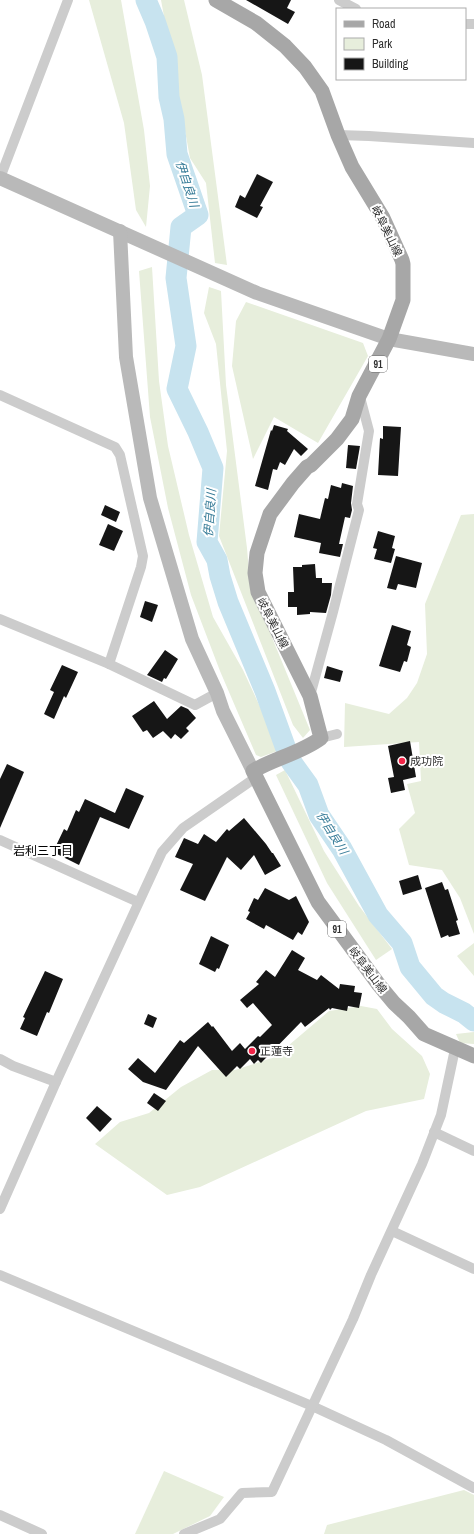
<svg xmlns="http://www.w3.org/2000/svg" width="474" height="1534" font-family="'Archivo Narrow','Noto Sans JP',sans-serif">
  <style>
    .green { fill: #e7eedc }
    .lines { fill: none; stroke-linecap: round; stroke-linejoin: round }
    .river { stroke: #c7e3ef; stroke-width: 21 }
    .building { fill: #161616 }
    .street { stroke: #ccc; stroke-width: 10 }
    .secondary { stroke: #b9b9b9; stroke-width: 14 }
    .primary { stroke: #a7a7a7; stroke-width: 15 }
    .poi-dot { fill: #f22548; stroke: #fff; stroke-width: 1.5 }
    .labels { text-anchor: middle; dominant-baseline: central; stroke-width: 4; stroke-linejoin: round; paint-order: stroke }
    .shield { fill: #fff; stroke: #6d6d6d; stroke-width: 1 }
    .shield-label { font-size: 10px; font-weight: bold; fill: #2f2f2f }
    .street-label { font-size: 11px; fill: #2f2f2f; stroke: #fff }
    .poi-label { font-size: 11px; fill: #2f2f2f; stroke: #fff; text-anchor: start }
    .water-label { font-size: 12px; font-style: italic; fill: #377c98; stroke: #fff }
    .neighbourhood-label { font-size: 12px; fill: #000; stroke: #fff }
  </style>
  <rect width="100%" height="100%" fill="#fff"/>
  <g class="green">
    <path d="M 89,0 L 121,0 L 144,130 L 150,186 L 146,227 L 136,210 L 124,123 Z"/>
    <path d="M 161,0 L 184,0 L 202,75 L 227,265 L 215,263 L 206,183 L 190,158 Z"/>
    <path d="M 152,267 L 159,381 L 168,446 L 189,535 L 213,617 L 243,670 L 280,750 L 261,757 L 256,755 L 220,671 L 191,595 L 168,508 L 150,417 L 139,271 Z"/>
    <path d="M 209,287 L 221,291 L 226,385 L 247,548 L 250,584 L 310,730 L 303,738 L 293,725 L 219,536 L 227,451 L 216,344 L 204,313 Z"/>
    <path d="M 246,302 L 363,343 L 368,356 L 318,443 L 274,417 L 253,459 L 232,366 L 236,321 Z"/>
    <path d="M 474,514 L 474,934 L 460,898 L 442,870 L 409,865 L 399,829 L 415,813 L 407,784 L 421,781 L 419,742 L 344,747 L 345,703 L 389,714 L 407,698 L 417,683 L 427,654 L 425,604 L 461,515 Z"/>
    <path d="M 285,770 L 324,851 L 359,906 L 392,949 L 376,960 L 327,883 L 276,775 Z"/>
    <path d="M 474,943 L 474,976 L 457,956 Z"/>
    <path d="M 361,1006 L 377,1009 L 392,1029 L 422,1056 L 430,1074 L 424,1099 L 366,1111 L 200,1187 L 167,1195 L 95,1144 L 120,1122 L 149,1113 L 181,1087 L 212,1070 L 235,1070 L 275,1057 L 329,1011 Z"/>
    <path d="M 474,1032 L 474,1044 L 460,1043 L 456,1034 Z"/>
    <path d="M 164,1471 L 224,1497 L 210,1516 L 173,1534 L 135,1534 Z"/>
    <path d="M 464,1490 L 474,1495 L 474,1534 L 324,1534 L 327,1525 Z"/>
  </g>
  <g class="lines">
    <path class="river" d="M 146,0 L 155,21 L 167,57 L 169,97 L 174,119 L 177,154 L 198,215 L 181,227 L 176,278 L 186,346 L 177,389 L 198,432 L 213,468 L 207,542 L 217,560 L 220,576 L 228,602 L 265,691 L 290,760 L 308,785 L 319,815 L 342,849 L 378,915 L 402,943 L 410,967 L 434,996 L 444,1003 L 464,1013 L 474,1021"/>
  </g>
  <g class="building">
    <path d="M 246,0 L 291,0 L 287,8 L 295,12 L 288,24 Z"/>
    <path d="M 257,174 L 273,182 L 260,206 L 263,207 L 257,218 L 235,207 L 240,195 L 245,198 Z"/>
    <path d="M 274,425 L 288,429 L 287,431 L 308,449 L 301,456 L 294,449 L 285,465 L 280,462 L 277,470 L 273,469 L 268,490 L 255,486 L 271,430 L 272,431 Z"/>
    <path d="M 383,426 L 401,427 L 398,476 L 378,475 L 380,438 L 383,439 Z"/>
    <path d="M 348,445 L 360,446 L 356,469 L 346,468 Z"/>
    <path d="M 342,483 L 353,486 L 351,503 L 352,510 L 350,518 L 345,517 L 339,544 L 343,544 L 340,557 L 319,553 L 321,543 L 294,537 L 299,514 L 320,519 L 325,498 L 328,499 L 331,485 L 341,488 Z"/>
    <path d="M 105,505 L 120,512 L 116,522 L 101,515 Z"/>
    <path d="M 108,524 L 123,531 L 114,551 L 99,545 Z"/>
    <path d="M 378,531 L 395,536 L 392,548 L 395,549 L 391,563 L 374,559 L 377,549 L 373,548 Z"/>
    <path d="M 396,556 L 422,563 L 416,588 L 398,584 L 396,590 L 387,588 Z"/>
    <path d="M 315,564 L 316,578 L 322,578 L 322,583 L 332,583 L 331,595 L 326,613 L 310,612 L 310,614 L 297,615 L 297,607 L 288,607 L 288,592 L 294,592 L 293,567 L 302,567 L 302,565 Z"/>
    <path d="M 145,601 L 158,605 L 152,622 L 140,617 Z"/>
    <path d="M 392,625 L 411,631 L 407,645 L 411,647 L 407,662 L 404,661 L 400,672 L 379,666 Z"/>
    <path d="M 165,650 L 178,659 L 166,679 L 164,678 L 162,682 L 147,675 Z"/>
    <path d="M 62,665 L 78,672 L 66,698 L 64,696 L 54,719 L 44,714 L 54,692 L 50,690 Z"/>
    <path d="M 327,666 L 343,671 L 340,682 L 324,678 Z"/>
    <path d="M 154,701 L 167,719 L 181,706 L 188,709 L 196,718 L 186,728 L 189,731 L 181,739 L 175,734 L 171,739 L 163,731 L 153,738 L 147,730 L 143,732 L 132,716 Z"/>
    <path d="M 410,741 L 416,777 L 403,780 L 405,790 L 391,793 L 388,778 L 394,777 L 388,746 Z"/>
    <path d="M 7,764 L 24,772 L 0,828 L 0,779 Z"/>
    <path d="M 126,788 L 144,796 L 129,829 L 100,817 L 79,865 L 53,852 L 64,829 L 67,831 L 76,810 L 79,812 L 85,799 L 115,813 Z"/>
    <path d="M 244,818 L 266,844 L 272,853 L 273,853 L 281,866 L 265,875 L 254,855 L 241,870 L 227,857 L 205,901 L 180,890 L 193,864 L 175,857 L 184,838 L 198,844 L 204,834 L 216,842 L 227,829 L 229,831 Z"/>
    <path d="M 418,875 L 422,889 L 403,895 L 399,881 Z"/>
    <path d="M 442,882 L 445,890 L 448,889 L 458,920 L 456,921 L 460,934 L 449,937 L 448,935 L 441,938 L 425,888 Z"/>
    <path d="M 265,888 L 289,900 L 296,896 L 309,922 L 302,935 L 298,932 L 293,940 L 266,925 L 264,929 L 246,919 L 250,912 L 248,911 L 254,898 L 258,900 Z"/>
    <path d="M 211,936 L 229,945 L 219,969 L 217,968 L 215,972 L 199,964 Z"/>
    <path d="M 292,950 L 305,958 L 298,970 L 317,980 L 321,975 L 339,989 L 340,984 L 355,986 L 354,992 L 362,993 L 359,1008 L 348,1006 L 347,1011 L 332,1008 L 330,1010 L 329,1008 L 305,1027 L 301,1022 L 261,1063 L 258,1060 L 254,1064 L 250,1059 L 240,1069 L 237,1066 L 226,1077 L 198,1046 L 166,1090 L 143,1082 L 128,1069 L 138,1058 L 155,1073 L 180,1040 L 184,1043 L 208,1022 L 212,1027 L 213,1026 L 232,1051 L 240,1043 L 245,1049 L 258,1036 L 260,1037 L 272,1025 L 253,1003 L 247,1008 L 240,1000 L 259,984 L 256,982 L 266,970 L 275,977 Z"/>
    <path d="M 45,971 L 63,979 L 49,1013 L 47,1012 L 37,1036 L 20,1029 L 25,1018 L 23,1017 Z"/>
    <path d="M 148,1014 L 157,1018 L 153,1028 L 144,1024 Z"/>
    <path d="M 154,1093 L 166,1101 L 158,1111 L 147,1103 Z"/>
    <path d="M 97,1106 L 112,1119 L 100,1132 L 86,1118 Z"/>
  </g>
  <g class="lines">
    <g class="street">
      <path d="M 339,0 L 356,9"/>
      <path d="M 465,24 L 474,24"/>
      <path d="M 338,135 L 369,136 L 474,143"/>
      <path d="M 0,178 L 68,0"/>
      <path d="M 0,395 L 115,447 L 120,455 L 143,556 L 141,567 L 109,664"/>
      <path d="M 0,619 L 109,664 L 195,705 L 217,693"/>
      <path d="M 310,696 L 333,612 L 359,510 L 357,504 L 369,431 L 360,397"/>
      <path d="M 321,738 L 337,734"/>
      <path d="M 0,840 L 138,902"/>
      <path d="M 0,1059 L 13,1066 L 56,1082"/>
      <path d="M 434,1132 L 474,1151"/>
      <path d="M 0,1209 L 56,1082 L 162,852 L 183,828 L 255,778"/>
      <path d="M 392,1231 L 474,1269"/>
      <path d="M 0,1275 L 312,1406 L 386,1440 L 474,1488"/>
      <path d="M 0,1515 L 42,1534"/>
      <path d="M 184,1534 L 220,1519 L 242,1493 L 272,1492 L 353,1319 L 371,1275 L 422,1164 L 441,1115 L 455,1049"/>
    </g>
    <g class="secondary">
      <path d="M 0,178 L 257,293 L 389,339 L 474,354"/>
      <path d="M 120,231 L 126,357 L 150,498 L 192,639 L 217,693 L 223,711 L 253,771"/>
    </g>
    <path class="primary" d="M 216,0 L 256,23 L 285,46 L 305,67 L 322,91 L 338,135 L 352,167 L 383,218 L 402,260 L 403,264 L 403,300 L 389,339 L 359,396 L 352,419 L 337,439 L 311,465 L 307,467 L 293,483 L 270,514 L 257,553 L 255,573 L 258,592 L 310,696 L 321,738 C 301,753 275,758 253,771 L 318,902 L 379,985 L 394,1003 L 409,1017 L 424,1034 L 474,1056"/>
  </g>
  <g class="poi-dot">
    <circle cx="402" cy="761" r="4"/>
    <circle cx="252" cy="1051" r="4"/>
  </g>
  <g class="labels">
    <g class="shield">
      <rect x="369" y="356" width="18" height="16" rx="3"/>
      <rect x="328" y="921" width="18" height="16" rx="3"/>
    </g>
    <g class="shield-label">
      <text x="378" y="364">91</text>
      <text x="337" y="929">91</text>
    </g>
    <g class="street-label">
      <text transform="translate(387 231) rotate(64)">岐阜美山線</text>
      <text transform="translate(273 623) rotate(63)">岐阜美山線</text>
      <text transform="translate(368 970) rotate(53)">岐阜美山線</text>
    </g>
    <g class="poi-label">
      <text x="410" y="761">成功院</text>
      <text x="260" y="1051">正蓮寺</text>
    </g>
    <g class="water-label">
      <text transform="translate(187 184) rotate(72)">伊自良川</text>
      <text transform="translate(210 513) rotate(-86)">伊自良川</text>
      <text transform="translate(332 833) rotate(58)">伊自良川</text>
    </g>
    <g class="neighbourhood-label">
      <text x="43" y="851">岩利三丁目</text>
    </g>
  </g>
  <rect x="336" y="8" width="130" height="72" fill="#ffffff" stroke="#acacac"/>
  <rect x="344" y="21" width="20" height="6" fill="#a7a7a7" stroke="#acacac"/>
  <text x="372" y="28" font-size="12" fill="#2f2f2f">Road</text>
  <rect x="344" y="38" width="20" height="12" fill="#e7eedc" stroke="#acacac"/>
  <text x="372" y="48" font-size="12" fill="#2f2f2f">Park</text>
  <rect x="344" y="58" width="20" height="12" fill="#161616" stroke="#acacac"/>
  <text x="372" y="68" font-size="12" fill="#2f2f2f">Building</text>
</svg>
